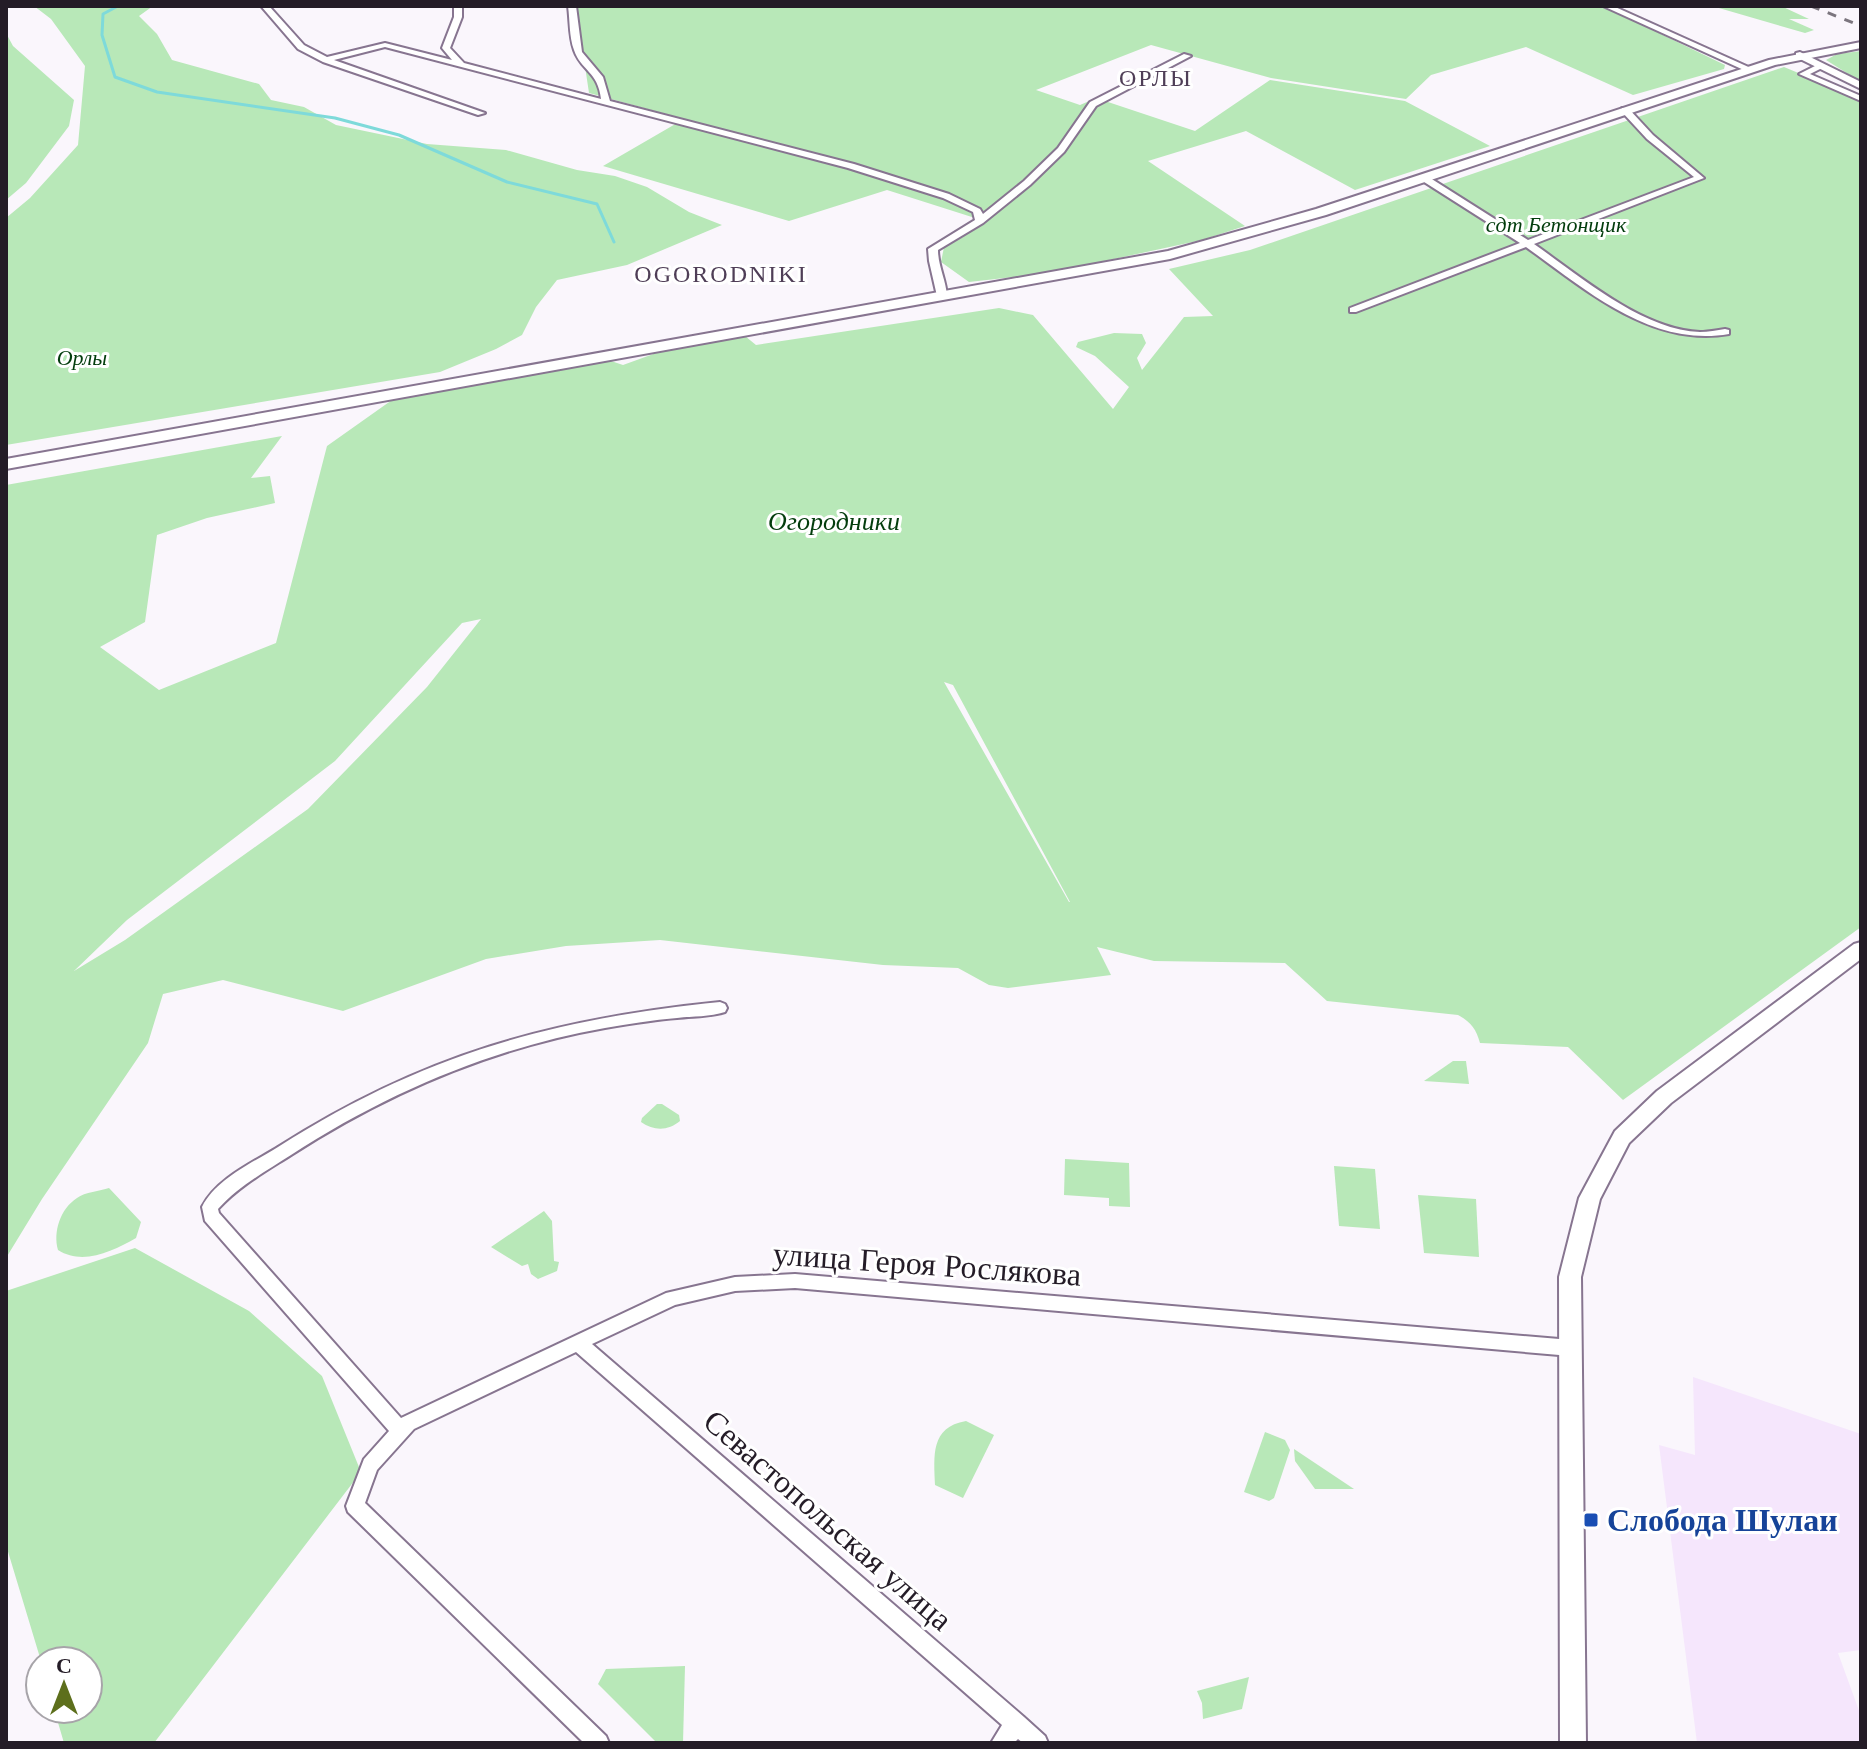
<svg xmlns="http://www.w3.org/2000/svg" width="1867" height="1749" font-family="'Times New Roman',serif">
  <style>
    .built { fill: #f5e6fc }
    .green { fill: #b8e8b8; fill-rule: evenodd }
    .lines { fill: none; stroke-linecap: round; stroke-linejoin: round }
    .stream { stroke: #7edada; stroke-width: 3 }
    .minor-casing { stroke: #877590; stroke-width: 4 }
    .tertiary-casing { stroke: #877590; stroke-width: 4 }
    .secondary-casing { stroke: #877590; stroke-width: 4 }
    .minor { fill: #fff; fill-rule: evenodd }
    .tertiary { fill: #fff; fill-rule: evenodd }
    .secondary { fill: #fff; fill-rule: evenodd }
    .rail { stroke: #7b757e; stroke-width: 3; stroke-dasharray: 9 9; stroke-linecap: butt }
    .transit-dot { fill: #1a4fb4; stroke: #fff; stroke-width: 3 }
    .labels { text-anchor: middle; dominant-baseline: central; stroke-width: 6; stroke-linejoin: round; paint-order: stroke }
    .far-park-label { font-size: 22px; font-style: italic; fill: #033d0d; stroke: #fff }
    .far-neighbourhood-label { font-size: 24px; letter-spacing: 2px; fill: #4f3e57; stroke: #fff }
    .park-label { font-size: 26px; font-style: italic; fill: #033d0d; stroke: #fff }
    .near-street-label { font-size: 32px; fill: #241c27; stroke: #fff }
    .near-transit-label { font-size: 32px; font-weight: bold; fill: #164399; stroke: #fff; text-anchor: start }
  </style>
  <rect width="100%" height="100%" fill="#faf6fc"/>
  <path class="built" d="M 1693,1377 L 1861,1434 L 1861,1650 L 1838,1653 L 1861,1716 L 1861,1743 L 1697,1743 L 1659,1445 L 1695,1455 Z"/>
  <g class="green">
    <path d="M 34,6 L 153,6 L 139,16 L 157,34 L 172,60 L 259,84 L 271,100 L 304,107 L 336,125 L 427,144 L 506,150 L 577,170 L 615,176 L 647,187 L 689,212 L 722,225 L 627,265 L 557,280 L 536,307 L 522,335 L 496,349 L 440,372 L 6,445 L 6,218 L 30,198 L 78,145 L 85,66 L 51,19 Z"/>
    <path d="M 576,6 L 1603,6 L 1725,65 L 1724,69 L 1633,95 L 1526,47 L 1431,75 L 1406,99 L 1271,78 L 1151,45 L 1036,90 L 1080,105 L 1096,98 L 1195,131 L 1270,80 L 1405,101 L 1490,146 L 1355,190 L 1246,131 L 1148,161 L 1245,226 L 1202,240 L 1049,273 L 969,282 L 941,262 L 944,247 L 963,237 L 975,218 L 887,190 L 789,221 L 603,166 L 684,119 L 589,93 Z"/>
    <path d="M 1712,6 L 1781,6 L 1809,19 L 1789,19 L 1814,30 L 1805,33 Z"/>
    <path d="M 6,33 L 13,46 L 74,100 L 69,126 L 26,183 L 6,200 Z"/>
    <path d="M 1861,51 L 1861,82 L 1826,60 L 1837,54 Z"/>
    <path d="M 1784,67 L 1861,99 L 1861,927 L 1623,1100 L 1568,1047 L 1480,1043 C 1476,1029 1471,1022 1458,1015 L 1327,1001 L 1285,963 L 1154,961 L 1097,947 L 1111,975 L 1008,988 L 989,985 L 958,968 L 883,965 L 660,940 L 566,946 L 486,959 L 343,1011 L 223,980 L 163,994 L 148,1043 L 42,1199 L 6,1258 L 6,485 L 282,436 L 251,478 L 270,476 L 275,503 L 207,518 L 157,535 L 145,622 L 100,647 L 159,690 L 276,643 L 327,446 L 392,400 L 563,368 L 611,361 L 623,365 L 670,348 L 745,336 L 756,345 L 999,308 L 1033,315 L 1113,409 L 1129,387 L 1095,356 L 1076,347 L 1078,342 L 1114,333 L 1142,334 L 1146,343 L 1137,358 L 1142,370 L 1184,317 L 1213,316 L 1169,269 L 1250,250 ZM 481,619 L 427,687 L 308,809 L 125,940 L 74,971 L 127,920 L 335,761 L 462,623 ZM 944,682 L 953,685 L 1070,902 L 1069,902 Z"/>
    <path d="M 1453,1061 L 1466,1061 L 1469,1084 L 1424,1081 Z"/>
    <path d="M 657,1104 L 662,1104 L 679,1115 L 680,1121 C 668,1131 654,1131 641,1122 L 642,1118 Z"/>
    <path d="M 1065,1159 L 1129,1163 L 1130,1207 L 1109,1206 L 1109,1198 L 1064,1195 Z"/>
    <path d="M 1334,1166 L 1375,1169 L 1380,1229 L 1339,1226 Z"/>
    <path d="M 109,1188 L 141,1222 L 136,1238 C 113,1251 83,1266 58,1250 C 53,1232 60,1209 77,1198 C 85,1192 100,1191 109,1188 Z"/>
    <path d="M 1418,1195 L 1476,1199 L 1479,1257 L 1424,1253 Z"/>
    <path d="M 544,1211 L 552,1221 L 554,1261 L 559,1262 L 557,1271 L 538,1279 L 531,1274 L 528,1264 L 522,1266 L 491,1247 Z"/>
    <path d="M 135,1248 L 249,1311 L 322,1376 L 361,1472 L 154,1743 L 64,1743 L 54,1709 L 88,1709 L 88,1661 L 41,1661 L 6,1545 L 6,1291 Z"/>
    <path d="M 966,1421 L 994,1435 L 963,1498 L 935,1485 C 934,1456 930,1427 966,1421 Z"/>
    <path d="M 1265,1432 L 1285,1440 L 1290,1450 L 1274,1498 L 1269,1501 L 1244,1492 Z"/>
    <path d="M 1294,1449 L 1354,1489 L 1315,1489 L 1295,1461 Z"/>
    <path d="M 685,1666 L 683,1743 L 657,1743 L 598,1684 L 606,1669 Z"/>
    <path d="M 1249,1677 L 1242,1709 L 1203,1719 L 1202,1703 L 1197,1691 Z"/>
  </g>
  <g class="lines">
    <path class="stream" d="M 118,6 L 103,14 L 102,35 L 115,77 L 157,92 L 335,118 L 399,135 L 507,182 L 597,204 L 614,242"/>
    <g class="minor-casing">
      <g id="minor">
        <path d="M 261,6 L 269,6 L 304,45 L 327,57 L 385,43 L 452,60 L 442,48 L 454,17 L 454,6 L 462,6 L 462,17 L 450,48 L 464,63 L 601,99 C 598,71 581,71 574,50 C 569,37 570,20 568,6 L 576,6 L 582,52 L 603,77 L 610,101 L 854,164 L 949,194 L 980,209 L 983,214 L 1024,181 L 1058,148 L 1090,102 L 1184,54 L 1191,56 L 1096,106 L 1064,152 L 1030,185 L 983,223 L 938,250 C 938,266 946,280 947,296 L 942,299 L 937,296 L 929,261 L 928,249 L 975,220 L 973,212 L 943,198 L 848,168 L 385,47 L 334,60 L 485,113 L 478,115 L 323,62 L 298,49 Z"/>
        <path d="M 1603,6 L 1613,6 L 1753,69 L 1746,71 Z"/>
        <path d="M 1817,65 L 1824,67 L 1810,74 L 1861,96 L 1861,101 L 1799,74 Z"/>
        <path d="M 1622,108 L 1628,108 L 1653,135 L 1704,178 L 1534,244 C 1580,276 1642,330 1700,332 C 1708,332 1717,330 1725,329 L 1729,330 L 1729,334 C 1651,348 1585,289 1526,247 L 1356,312 L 1350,312 L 1350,308 L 1520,243 L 1421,180 L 1421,176 L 1427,176 L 1528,240 L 1694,177 L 1647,139 L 1622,112 Z"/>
        <path d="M 720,1002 L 725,1004 L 727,1008 L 725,1012 C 710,1017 693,1016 677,1018 C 653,1020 629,1024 605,1028 C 492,1048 387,1093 291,1155 C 266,1171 239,1186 218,1209 L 219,1213 L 401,1418 L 666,1293 L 735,1277 L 795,1274 L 1571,1340 L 1577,1342 L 1580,1348 L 1577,1354 L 1571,1356 L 795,1288 L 735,1291 L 675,1305 L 592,1344 L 1024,1717 L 1045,1736 L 1048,1743 L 1023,1743 L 1018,1739 L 1014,1743 L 991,1743 L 1002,1725 L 576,1352 L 414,1429 L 377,1470 L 365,1503 L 606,1736 L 609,1743 L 584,1743 L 348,1512 L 346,1506 L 364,1459 L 389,1431 L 205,1221 L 202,1207 C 216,1179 252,1163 278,1147 C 422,1055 551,1019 720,1002 Z"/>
      </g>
    </g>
    <g class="tertiary-casing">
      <g id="tertiary">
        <path d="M 1800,52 L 1861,82 L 1861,89 L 1796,57 L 1796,53 Z"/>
        <path d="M 1861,942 L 1861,959 L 1671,1103 L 1629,1143 L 1600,1199 L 1581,1277 L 1586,1743 L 1560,1743 L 1559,1277 L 1579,1198 L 1615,1131 L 1657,1091 L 1854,944 Z"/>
      </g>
    </g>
    <g class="secondary-casing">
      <path id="secondary" d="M 1861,42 L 1861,48 L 1775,65 L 1326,215 L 1170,259 L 6,469 L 6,459 L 1168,251 L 1316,209 L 1769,60 Z"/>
    </g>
    <use href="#minor" class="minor"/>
    <use href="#tertiary" class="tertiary"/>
    <use href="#secondary" class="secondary"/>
    <path class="rail" d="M 1811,6 L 1861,26"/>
  </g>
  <rect class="transit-dot" x="1583" y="1512" width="16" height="16" rx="4"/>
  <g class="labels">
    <g class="far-park-label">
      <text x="1556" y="224">сдт Бетонщик</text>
      <text x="82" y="357">Орлы</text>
    </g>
    <g class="far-neighbourhood-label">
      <text x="1156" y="78">ОРЛЫ</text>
      <text x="721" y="274">OGORODNIKI</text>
    </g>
    <g class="park-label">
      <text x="834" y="521">Огородники</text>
    </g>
    <g class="near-street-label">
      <text transform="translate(927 1264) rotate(4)">улица Героя Рослякова</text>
      <text transform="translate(828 1520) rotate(41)">Севастопольская улица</text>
    </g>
    <g class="near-transit-label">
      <text x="1607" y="1520">Слобода Шулаи</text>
    </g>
  </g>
  <rect width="1867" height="1749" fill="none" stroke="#241c27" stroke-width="16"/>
  <g transform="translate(64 1685)"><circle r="38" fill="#ffffff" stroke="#a7a4a9" stroke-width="2"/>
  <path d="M0-6L14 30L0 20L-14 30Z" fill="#5d6f1c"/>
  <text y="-12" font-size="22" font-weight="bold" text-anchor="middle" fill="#241c27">С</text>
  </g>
</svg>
